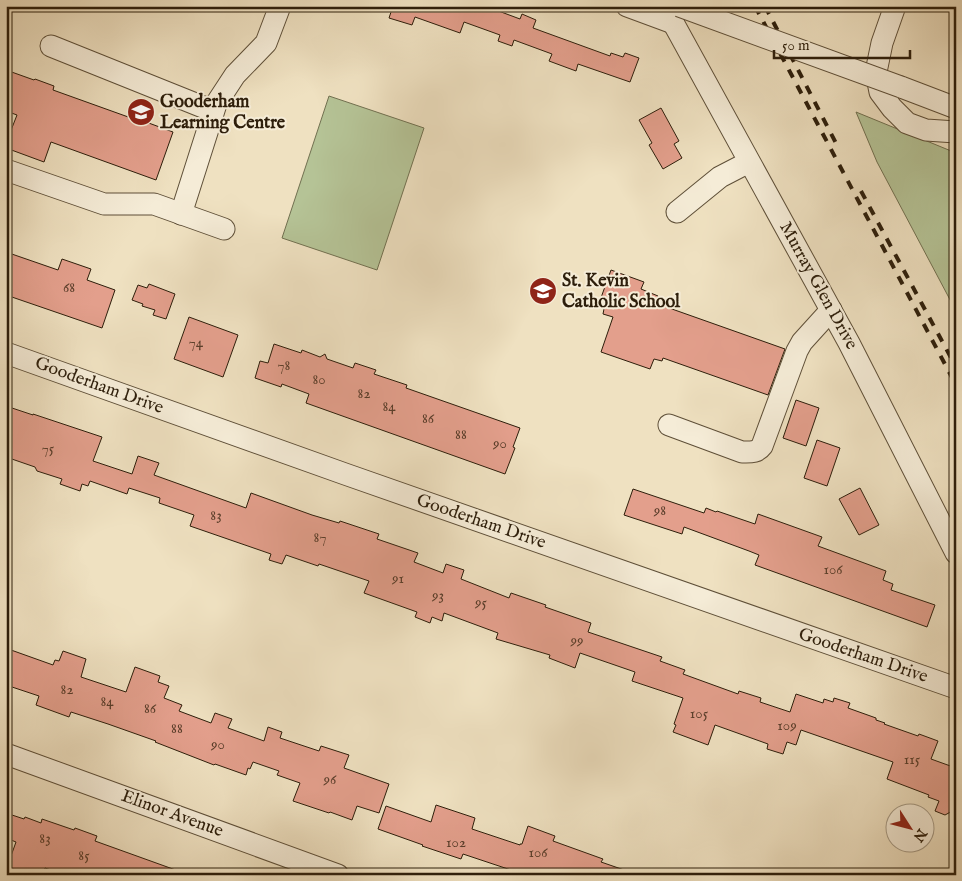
<svg xmlns="http://www.w3.org/2000/svg" width="962" height="881" font-family="'IM FELL English',serif">
  <style>
    .green { fill: #b5c396; stroke: #717050 }
    .building { fill: #e39f8c; stroke: #2d1e0b }
    .lines { fill: none; stroke-linecap: round; stroke-linejoin: round }
    .minor-casing { stroke: #5e4f38; stroke-width: 23 }
    .minor { stroke: #f5ecd7; stroke-width: 21 }
    .rail { stroke: #2d1e0b; stroke-width: 4; stroke-dasharray: 9 9; stroke-linecap: butt }
    .minor-bridge-casing { stroke: #5e4f38; stroke-width: 23; stroke-linecap: butt }
    .minor-bridge { stroke: #f5ecd7; stroke-width: 21 }
    .labels { text-anchor: middle; dominant-baseline: central; stroke-width: 4; stroke-linejoin: round; paint-order: stroke }
    .number-label { font-size: 15px; fill: #5a3e2b }
    .poi-label { font-size: 18px; font-weight: bold; fill: #2d1e0b; stroke: #f5ecd7; text-anchor: start }
    .street-label { font-size: 18px; fill: #2d1e0b; stroke: #f5ecd7 }
  </style>
  <rect width="100%" height="100%" fill="#efe1c1"/>
  <filter id="stains"><feTurbulence type="fractalNoise" baseFrequency=".004" numOctaves="4"/><feColorMatrix values="0 0 0 0 .2 0 0 0 0 .09 0 0 0 0 .02 0 0 0 .5 -.17"/></filter>
  <radialGradient id="worn" r=".72"><stop offset=".6" stop-color="#630" stop-opacity="0"/><stop offset="1" stop-color="#630" stop-opacity=".3"/></radialGradient>
  <g class="green">
    <path d="M 329,96 L 424,128 L 377,270 L 282,238 Z"/>
    <path d="M 856,112 L 956,153 L 956,311 L 877,162 Z"/>
  </g>
  <g class="building">
    <path d="M 390,6 L 485,6 L 520,19 L 522,14 L 536,20 L 533,28 L 610,56 L 611,53 L 623,57 L 625,53 L 639,58 L 630,82 L 578,64 L 576,71 L 549,61 L 552,54 L 514,40 L 512,46 L 498,41 L 500,35 L 464,22 L 460,33 L 415,17 L 412,25 L 389,18 L 392,9 L 389,8 Z"/>
    <path d="M 6,70 L 34,80 L 35,79 L 54,86 L 53,90 L 145,123 L 146,122 L 173,132 L 156,180 L 51,142 L 44,162 L 6,148 L 6,143 L 17,115 L 6,111 Z"/>
    <path d="M 661,108 L 679,141 L 674,144 L 682,158 L 663,169 L 649,145 L 652,143 L 639,120 Z"/>
    <path d="M 6,252 L 58,270 L 62,259 L 91,269 L 87,280 L 115,290 L 102,328 L 6,295 Z"/>
    <path d="M 611,270 L 644,282 L 641,289 L 658,296 L 655,303 L 785,349 L 768,395 L 663,358 L 662,361 L 654,359 L 650,369 L 601,352 L 613,317 L 603,314 L 604,309 L 598,306 Z"/>
    <path d="M 149,284 L 175,294 L 166,319 L 153,315 L 155,310 L 142,306 L 143,304 L 132,300 L 138,285 L 147,288 Z"/>
    <path d="M 189,317 L 238,335 L 223,377 L 174,359 Z"/>
    <path d="M 274,344 L 301,353 L 302,350 L 320,357 L 325,354 L 327,359 L 353,368 L 355,363 L 376,370 L 374,374 L 407,385 L 406,388 L 520,428 L 513,447 L 515,448 L 505,474 L 306,403 L 309,394 L 282,384 L 281,387 L 255,378 L 260,361 L 268,363 Z"/>
    <path d="M 796,400 L 819,408 L 806,446 L 783,438 Z"/>
    <path d="M 6,406 L 33,415 L 33,414 L 102,437 L 93,461 L 132,474 L 138,456 L 159,463 L 154,475 L 246,508 L 251,493 L 312,515 L 339,523 L 340,521 L 379,534 L 377,539 L 418,553 L 414,562 L 443,573 L 446,564 L 464,570 L 461,579 L 509,598 L 511,593 L 546,605 L 545,607 L 591,623 L 588,632 L 662,657 L 660,661 L 685,670 L 683,674 L 738,694 L 739,691 L 761,698 L 760,702 L 790,712 L 796,694 L 823,703 L 824,699 L 833,702 L 834,698 L 850,703 L 848,708 L 876,718 L 876,720 L 885,723 L 884,724 L 918,736 L 919,734 L 938,741 L 931,759 L 956,768 L 956,809 L 945,815 L 935,811 L 939,801 L 928,797 L 929,795 L 887,779 L 893,762 L 801,730 L 796,745 L 787,742 L 783,754 L 767,749 L 768,744 L 715,725 L 708,745 L 673,732 L 676,725 L 674,724 L 683,698 L 632,681 L 635,672 L 580,653 L 575,668 L 549,658 L 550,655 L 496,639 L 498,633 L 444,613 L 442,621 L 432,617 L 430,623 L 415,617 L 417,612 L 364,593 L 369,581 L 319,564 L 318,566 L 286,555 L 282,564 L 269,560 L 271,554 L 190,526 L 194,515 L 159,503 L 160,498 L 129,488 L 127,494 L 90,481 L 88,486 L 82,484 L 80,491 L 60,484 L 62,479 L 37,471 L 35,467 L 6,457 Z"/>
    <path d="M 817,440 L 840,448 L 827,486 L 804,478 Z"/>
    <path d="M 860,488 L 879,525 L 859,535 L 839,499 Z"/>
    <path d="M 633,489 L 704,513 L 706,508 L 716,512 L 717,511 L 755,524 L 758,514 L 822,537 L 818,546 L 886,571 L 883,580 L 893,584 L 891,590 L 935,605 L 927,627 L 755,565 L 759,555 L 749,551 L 684,527 L 682,534 L 624,515 Z"/>
    <path d="M 11,650 L 53,665 L 55,660 L 59,661 L 63,651 L 86,659 L 81,677 L 126,692 L 135,667 L 160,676 L 158,682 L 169,686 L 164,698 L 182,705 L 179,711 L 211,723 L 215,713 L 232,719 L 228,728 L 264,741 L 268,727 L 282,732 L 280,738 L 319,751 L 321,746 L 349,755 L 344,768 L 389,784 L 379,813 L 357,806 L 352,820 L 330,812 L 329,813 L 293,801 L 300,783 L 277,775 L 279,771 L 253,762 L 250,769 L 248,768 L 246,775 L 215,764 L 214,765 L 155,742 L 156,741 L 108,724 L 71,712 L 69,717 L 36,705 L 39,696 L 6,685 L 6,663 Z"/>
    <path d="M 436,805 L 475,818 L 472,829 L 520,845 L 520,844 L 522,844 L 528,826 L 555,836 L 553,841 L 603,859 L 601,862 L 630,872 L 630,875 L 509,875 L 511,870 L 463,854 L 461,859 L 422,846 L 423,845 L 378,829 L 386,806 L 431,822 Z"/>
    <path d="M 6,813 L 24,819 L 25,817 L 41,823 L 42,819 L 74,830 L 75,828 L 97,836 L 95,841 L 184,873 L 183,875 L 66,875 L 45,868 L 42,875 L 29,875 L 7,867 L 16,842 L 6,838 Z"/>
  </g>
  <g class="lines">
    <g class="minor-casing">
      <g id="minor">
        <path d="M 627,6 L 673,23"/>
        <path d="M 664,6 L 849,343 L 956,553"/>
        <path d="M 895,6 L 882,43 L 876,72 L 880,92 L 892,108 L 907,123 L 926,130 L 956,132"/>
        <path d="M 51,46 L 213,111"/>
        <path d="M 901,87 L 956,108"/>
        <path d="M 6,170 L 104,204 L 154,204 L 224,229"/>
        <path d="M 677,212 L 720,177 L 749,162"/>
        <path d="M 181,214 L 216,104 L 235,75 L 266,43 L 280,6"/>
        <path d="M 6,353 L 345,474 L 956,688"/>
        <path d="M 669,425 L 742,452 C 750,452 757,453 762,446 L 797,351 L 802,342 L 831,310"/>
        <path d="M 6,754 L 338,875"/>
      </g>
    </g>
    <use href="#minor" class="minor"/>
    <g class="rail">
      <path d="M 755,6 L 956,385"/>
      <path d="M 765,6 L 839,149"/>
      <path d="M 861,191 L 956,367"/>
    </g>
    <g class="minor-bridge-casing">
      <path id="minor-bridge" d="M 679,6 L 901,87"/>
    </g>
    <use href="#minor-bridge" class="minor-bridge"/>
  </g>
  <defs>
    <g id="school-disc" transform="scale(1.4375)"><circle r="9.5" fill="#8f2418" stroke="#f5ecd7"/><path d="M0-5L7-2L0 1L-7-2ZM-4 1L0 2.5L4 1V4Q0 6-4 4Z" fill="#fff"/></g>
  </defs>
  <g fill-rule="evenodd">
    <use href="#school-disc" x="141" y="112"/>
    <use href="#school-disc" x="543" y="291"/>
  </g>
  <g class="labels">
    <g class="number-label">
      <text x="69" y="287">68</text>
      <text x="196" y="342">74</text>
      <text x="284" y="365">78</text>
      <text x="319" y="379">80</text>
      <text x="364" y="393">82</text>
      <text x="389" y="406">84</text>
      <text x="428" y="418">86</text>
      <text x="461" y="434">88</text>
      <text x="500" y="443">90</text>
      <text x="48" y="448">75</text>
      <text x="660" y="510">98</text>
      <text x="216" y="515">83</text>
      <text x="320" y="537">87</text>
      <text x="833" y="569">106</text>
      <text x="398" y="578">91</text>
      <text x="438" y="595">93</text>
      <text x="481" y="602">95</text>
      <text x="577" y="640">99</text>
      <text x="67" y="689">82</text>
      <text x="107" y="701">84</text>
      <text x="150" y="708">86</text>
      <text x="699" y="713">105</text>
      <text x="787" y="725">109</text>
      <text x="177" y="728">88</text>
      <text x="218" y="744">90</text>
      <text x="912" y="759">115</text>
      <text x="330" y="779">96</text>
      <text x="45" y="838">83</text>
      <text x="456" y="842">102</text>
      <text x="538" y="852">106</text>
      <text x="84" y="855">85</text>
    </g>
    <g class="poi-label">
      <text x="160" y="102">Gooderham<tspan x="160" dy="21">Learning Centre</tspan></text>
      <text x="562" y="281">St. Kevin<tspan x="562" dy="21">Catholic School</tspan></text>
    </g>
    <g class="street-label">
      <text transform="translate(818 286) rotate(61)">Murray Glen Drive</text>
      <text transform="translate(99 386) rotate(20)">Gooderham Drive</text>
      <text transform="translate(481 522) rotate(19)">Gooderham Drive</text>
      <text transform="translate(863 656) rotate(19)">Gooderham Drive</text>
      <text transform="translate(172 814) rotate(20)">Elinor Avenue</text>
    </g>
  </g>
  <rect width="962" height="881" fill="none" stroke="#efe1c1" stroke-width="25"/>
  <rect x="8" y="8" width="947" height="866" fill="none" stroke="#2d1e0b" stroke-width="2.5"/>
  <rect x="12" y="12" width="937" height="856" fill="none" stroke="#2d1e0b"/>
  <g transform="translate(910 828) rotate(126)"><circle r="24" fill="#f5ecd7" stroke="#a59a85"/>
  <path d="M0-4L9 19L0 12L-9 19Z" fill="#8f2418"/>
  <text y="-8" font-size="14" font-weight="bold" text-anchor="middle" fill="#2d1e0b">N</text>
  </g>
  <path d="M774 50v8h136v-8" fill="none" stroke="#2d1e0b" stroke-width="2.5"/>
  <text x="782" y="50" font-size="15" fill="#2d1e0b" stroke="#f5ecd7" stroke-width="4" paint-order="stroke">50 m</text>
  <rect width="100%" height="100%" filter="url(#stains)"/>
  <rect width="100%" height="100%" fill="url(#worn)"/>
</svg>
